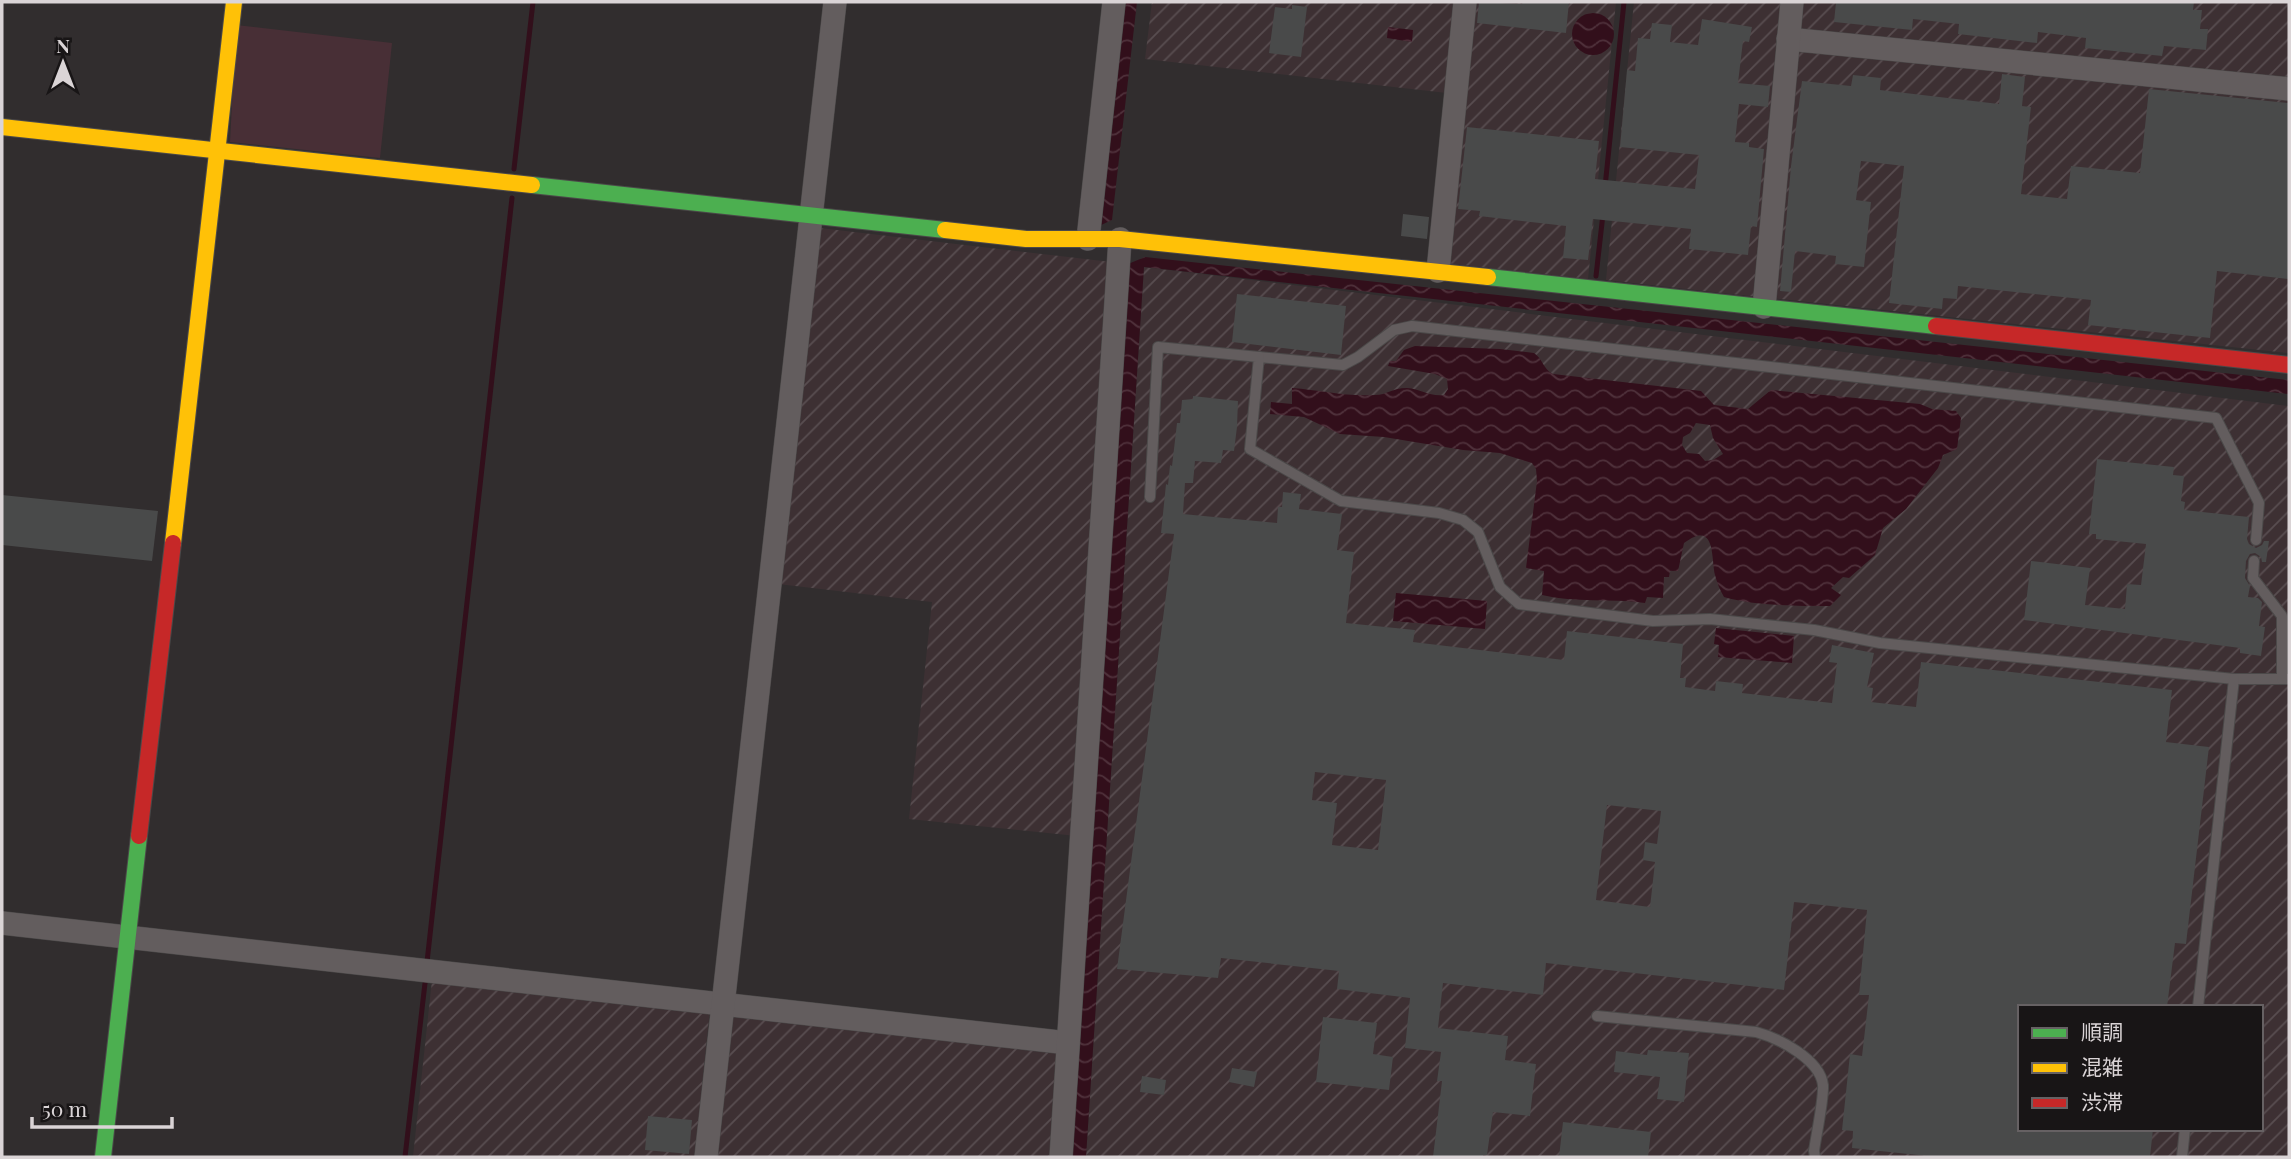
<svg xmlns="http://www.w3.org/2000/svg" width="2291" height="1159" font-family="'Playfair Display','Noto Sans JP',serif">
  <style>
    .industrial { fill: url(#industrial-furrows); fill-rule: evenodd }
    .grass { fill: #482f36 }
    .water { fill: url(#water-waves); fill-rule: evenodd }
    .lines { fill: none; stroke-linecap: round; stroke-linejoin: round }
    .stream { stroke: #320f1b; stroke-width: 5 }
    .building { fill: #494a4a; fill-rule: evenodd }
    .lane-casing { stroke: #4b4949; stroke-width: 12 }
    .street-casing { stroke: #4b4949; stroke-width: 24 }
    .fast-casing { stroke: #4b4949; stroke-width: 18 }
    .slow-casing { stroke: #4b4949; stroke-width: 18 }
    .jam-casing { stroke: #4b4949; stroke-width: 18 }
    .lane { stroke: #635d5e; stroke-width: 10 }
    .street { stroke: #635d5e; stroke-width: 23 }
    .fast { stroke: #4caf50; stroke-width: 16 }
    .slow { stroke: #ffc107; stroke-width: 16 }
    .jam { stroke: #c62828; stroke-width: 16 }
  </style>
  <defs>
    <pattern id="industrial-furrows" width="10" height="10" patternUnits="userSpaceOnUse" patternTransform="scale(1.75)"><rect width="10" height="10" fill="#3d3033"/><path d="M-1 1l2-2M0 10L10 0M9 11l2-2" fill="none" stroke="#584d50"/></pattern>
    <pattern id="water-waves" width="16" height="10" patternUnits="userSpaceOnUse" patternTransform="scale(1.75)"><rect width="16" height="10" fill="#320f1b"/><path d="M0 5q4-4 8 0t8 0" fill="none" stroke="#4f313b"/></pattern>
  </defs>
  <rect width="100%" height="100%" fill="#312d2e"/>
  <g class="industrial">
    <path d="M 1152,2 L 1456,2 L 1447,93 L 1145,59 Z"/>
    <path d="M 1473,2 L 1616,2 L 1588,279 L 1445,263 Z"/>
    <path d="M 1634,2 L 1785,2 L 1758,297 L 1606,280 Z"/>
    <path d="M 1800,2 L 2289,2 L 2289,82 L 1797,32 Z"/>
    <path d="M 1796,50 L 2289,100 L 2289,353 L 1770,298 Z"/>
    <path d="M 820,228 L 1111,262 L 1077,836 L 909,819 L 932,602 L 778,584 Z"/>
    <path d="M 1144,267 L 2289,406 L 2289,1154 L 2286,1157 L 1086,1157 ZM 2020,1007 L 2261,1007 L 2261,1129 L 2020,1129 Z"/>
    <path d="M 432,980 L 710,1009 L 695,1157 L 413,1157 Z"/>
    <path d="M 732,1012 L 1063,1054 L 1057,1157 L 713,1157 Z"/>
  </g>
  <path class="grass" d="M 236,25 L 392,43 L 380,158 L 230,142 Z"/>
  <g class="water">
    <path d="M 1124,2 L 1137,2 L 1112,220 L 1099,226 Z"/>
    <circle cx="1593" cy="34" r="21"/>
    <path d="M 1388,27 L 1413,30 L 1412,42 L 1387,38 Z"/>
    <path d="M 1145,257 L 2289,380 L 2289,394 L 1144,267 L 1086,1157 L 1071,1157 L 1128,264 Z"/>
    <path d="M 1415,346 L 1500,349 L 1534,353 C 1543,359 1543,369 1553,374 L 1701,391 L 1714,405 L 1748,409 L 1771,390 L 1920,404 L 1932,409 L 1956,411 L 1961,418 L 1957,449 L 1943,455 L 1938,468 L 1906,509 L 1883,528 L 1875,555 L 1849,578 L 1843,577 L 1831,588 L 1841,595 L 1830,606 C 1799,606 1754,606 1724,597 C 1720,590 1717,583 1715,575 C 1711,558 1716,519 1684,543 L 1678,571 L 1670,571 L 1669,577 L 1664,577 L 1663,598 L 1647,597 L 1645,603 C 1611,598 1575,603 1542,595 L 1544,571 L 1526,568 L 1537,481 L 1536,469 L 1532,463 L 1500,453 L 1463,450 L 1384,437 L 1340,434 L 1304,417 L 1270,414 L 1271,402 L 1292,404 L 1292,388 C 1320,390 1347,397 1375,395 C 1387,395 1392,388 1407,388 C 1421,389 1430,397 1444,395 L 1448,389 L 1447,379 L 1435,374 L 1388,366 L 1390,361 L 1396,361 L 1404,350 ZM 1696,423 L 1710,425 L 1713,438 L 1723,454 L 1713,460 L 1705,461 L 1699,454 L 1687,453 L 1682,445 L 1683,437 L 1690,433 Z"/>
    <path d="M 1396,593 L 1487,601 L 1485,629 L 1393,621 Z"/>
    <path d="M 1716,628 L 1794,636 L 1792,663 L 1718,657 L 1719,645 L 1714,644 Z"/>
  </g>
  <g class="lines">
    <g class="stream">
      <path d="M 514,169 L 533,2"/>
      <path d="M 1605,187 L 1624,2"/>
      <path d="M 1596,276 L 1603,214"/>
      <path d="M 427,962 L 512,198"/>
      <path d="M 405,1157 L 425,983"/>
    </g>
  </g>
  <g class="building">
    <path d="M 1479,2 L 1522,4 L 1523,2 L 1569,2 L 1566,33 L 1477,23 Z"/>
    <path d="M 1836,2 L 2194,2 L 2193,10 L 2202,10 L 2200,29 L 2208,29 L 2206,50 L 2164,46 L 2162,56 L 2085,48 L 2086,38 L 2038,32 L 2037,43 L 1958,34 L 1959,24 L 1913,19 L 1912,30 L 1834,22 Z"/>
    <path d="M 1292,5 L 1307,7 L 1301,57 L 1269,53 L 1275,7 L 1292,9 Z"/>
    <path d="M 1702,19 L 1752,27 L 1749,42 L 1743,41 L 1738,83 L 1770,86 L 1768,107 L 1739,104 L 1735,142 L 1749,143 L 1749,147 L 1764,149 L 1757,227 L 1751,226 L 1748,255 L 1689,249 L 1691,229 L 1593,219 L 1588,260 L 1563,258 L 1566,226 L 1479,216 L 1480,211 L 1458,209 L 1467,127 L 1599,141 L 1595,179 L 1695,189 L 1699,155 L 1620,147 L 1627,70 L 1635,71 L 1638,38 L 1650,39 L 1652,23 L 1672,25 L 1670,42 L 1698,45 Z"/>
    <path d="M 2002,74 L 2025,77 L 2022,106 L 2031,107 L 2021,194 L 2067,199 L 2071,166 L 2140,173 L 2149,89 L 2289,103 L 2289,279 L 2217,271 L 2210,338 L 2088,325 L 2091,300 L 1958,286 L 1957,299 L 1943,298 L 1942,309 L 1889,303 L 1904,166 L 1861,161 L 1856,200 L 1871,202 L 1864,267 L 1835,264 L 1836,256 L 1795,251 L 1791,292 L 1780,291 L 1791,166 L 1802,81 L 1851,86 L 1853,75 L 1881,78 L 1880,90 L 1999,104 Z"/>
    <path d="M 1403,214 L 1429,217 L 1427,239 L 1401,236 Z"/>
    <path d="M 1237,294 L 1346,306 L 1341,355 L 1232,342 Z"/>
    <path d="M 1193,396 L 1238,401 L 1237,427 L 1234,451 L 1223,450 L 1221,463 L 1195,461 L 1193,483 L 1185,483 L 1183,514 L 1277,523 L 1278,507 L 1282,507 L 1283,492 L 1301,494 L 1299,509 L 1342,514 L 1337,550 L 1354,552 L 1346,623 L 1415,630 L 1413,642 L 1564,660 L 1567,631 L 1683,644 L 1680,678 L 1686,678 L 1685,687 L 1715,691 L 1716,681 L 1743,684 L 1742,693 L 1832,703 L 1837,663 L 1829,662 L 1832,645 L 1874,653 L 1867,687 L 1873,688 L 1871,702 L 1916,707 L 1921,662 L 2172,690 L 2166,742 L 2209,747 L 2186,944 L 2175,943 L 2167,1007 L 2020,1007 L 2020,1129 L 2153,1129 L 2150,1157 L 1936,1157 L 1852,1148 L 1853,1131 L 1842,1130 L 1850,1054 L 1862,1056 L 1869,995 L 1859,995 L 1867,910 L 1794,902 L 1784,990 L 1546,963 L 1543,995 L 1443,983 L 1438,1028 L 1508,1036 L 1505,1060 L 1536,1064 L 1530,1116 L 1493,1112 L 1487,1155 L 1483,1155 L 1483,1157 L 1433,1157 L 1442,1081 L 1437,1081 L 1441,1052 L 1405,1048 L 1410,998 L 1337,989 L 1339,971 L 1221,958 L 1218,978 L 1117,969 L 1174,534 L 1161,533 L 1166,484 L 1168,485 L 1170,465 L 1172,466 L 1177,423 L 1180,423 L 1182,400 L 1193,399 ZM 1315,772 L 1386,780 L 1378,850 L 1332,845 L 1337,803 L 1312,800 ZM 1607,805 L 1661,811 L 1657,844 L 1645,842 L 1643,860 L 1655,862 L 1650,907 L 1596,900 Z"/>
    <path d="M 2097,459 L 2174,467 L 2173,475 L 2184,476 L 2181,501 L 2185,502 L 2184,510 L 2249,517 L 2247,539 L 2249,544 L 2256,548 L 2262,545 L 2264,541 L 2269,541 L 2266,562 L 2262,562 L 2261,557 L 2255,553 L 2250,554 L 2246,561 L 2245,578 L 2250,586 L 2248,597 L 2258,598 L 2262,602 L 2259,626 L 2265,627 L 2261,656 L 2240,653 L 2240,648 L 2024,620 L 2031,561 L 2090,568 L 2085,605 L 2125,609 L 2127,584 L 2141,585 L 2146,544 L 2096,539 L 2096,534 L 2089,534 Z"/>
    <path d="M 2,495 L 158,511 L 152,561 L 2,545 Z"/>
    <path d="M 1323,1017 L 1377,1023 L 1373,1054 L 1393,1057 L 1389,1090 L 1316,1082 Z"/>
    <path d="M 1648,1050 L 1689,1053 L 1684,1102 L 1657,1099 L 1660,1077 L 1614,1072 L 1616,1051 L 1647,1055 Z"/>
    <path d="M 1232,1068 L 1257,1072 L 1254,1087 L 1229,1082 Z"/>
    <path d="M 1142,1076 L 1166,1080 L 1164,1095 L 1140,1092 Z"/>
    <path d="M 648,1116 L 692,1120 L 689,1154 L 645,1150 Z"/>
    <path d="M 1563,1122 L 1651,1132 L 1648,1157 L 1559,1157 Z"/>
  </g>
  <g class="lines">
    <g class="lane-casing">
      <g id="lane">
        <path d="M 1259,357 L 1343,365 L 1358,357 L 1394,330 L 1412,326 L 2216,418 L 2259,503 L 2256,540"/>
        <path d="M 1150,497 L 1158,347 L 1259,357 L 1250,449 L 1341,501 L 1439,513 L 1463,520 L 1478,532 L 1500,587 L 1519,604 L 1653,621 L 1710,619 L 1814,630 L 1880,643 L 2234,679 L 2289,679"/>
        <path d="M 2254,561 L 2253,578 L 2282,616 L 2282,679"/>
        <path d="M 2198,1007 L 2234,679"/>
        <path d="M 1597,1016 L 1756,1032 C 1778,1038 1820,1059 1823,1085 C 1824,1099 1816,1136 1814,1151 L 1815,1157"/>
        <path d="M 2182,1157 L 2185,1129"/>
      </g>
    </g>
    <g class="street-casing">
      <g id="street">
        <path d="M 1788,39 L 2289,89"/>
        <path d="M 1088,239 L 1114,2"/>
        <path d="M 1438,271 L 1465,2"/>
        <path d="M 1764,307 L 1792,2"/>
        <path d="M 2,923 L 1068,1043"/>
        <path d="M 706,1157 L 835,2"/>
        <path d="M 1061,1157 L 1120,239"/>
      </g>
    </g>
    <g class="fast-casing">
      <g id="fast">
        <path d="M 532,185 L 945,230"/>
        <path d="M 1488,277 L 1936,326"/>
        <path d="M 103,1157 L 139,836"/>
      </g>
    </g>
    <g class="slow-casing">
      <g id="slow">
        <path d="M 2,127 L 532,185"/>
        <path d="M 945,230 L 1026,239 L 1120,239 L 1488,277"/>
        <path d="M 173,543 L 234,2"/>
      </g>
    </g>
    <g class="jam-casing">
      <g id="jam">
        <path d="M 1936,326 L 2289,365"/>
        <path d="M 139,836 L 173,543"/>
      </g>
    </g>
    <use href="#lane" class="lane"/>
    <use href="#street" class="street"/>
    <use href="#fast" class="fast"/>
    <use href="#slow" class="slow"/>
    <use href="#jam" class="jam"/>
  </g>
  <rect width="2291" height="1159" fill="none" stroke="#dad4d6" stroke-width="7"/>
  <rect x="2018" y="1005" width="245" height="126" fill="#181516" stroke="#666163" stroke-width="2"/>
  <rect x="2032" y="1028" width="35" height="10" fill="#4caf50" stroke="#666163" stroke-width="2"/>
  <text x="2081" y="1040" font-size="21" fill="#dad4d6">順調</text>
  <rect x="2032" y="1063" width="35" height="10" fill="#ffc107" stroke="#666163" stroke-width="2"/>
  <text x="2081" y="1075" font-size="21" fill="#dad4d6">混雑</text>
  <rect x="2032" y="1098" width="35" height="10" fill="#c62828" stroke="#666163" stroke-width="2"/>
  <text x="2081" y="1110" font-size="21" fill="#dad4d6">渋滞</text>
  <g transform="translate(63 63)" stroke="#181516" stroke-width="5" paint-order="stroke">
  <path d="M0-5L12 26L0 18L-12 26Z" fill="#dad4d6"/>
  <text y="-10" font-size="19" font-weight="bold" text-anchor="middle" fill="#dad4d6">N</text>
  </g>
  <path d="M32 1117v10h140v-10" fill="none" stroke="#dad4d6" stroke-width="3.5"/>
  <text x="42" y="1117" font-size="21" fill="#dad4d6" stroke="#181516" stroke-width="5" paint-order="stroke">50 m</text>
</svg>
